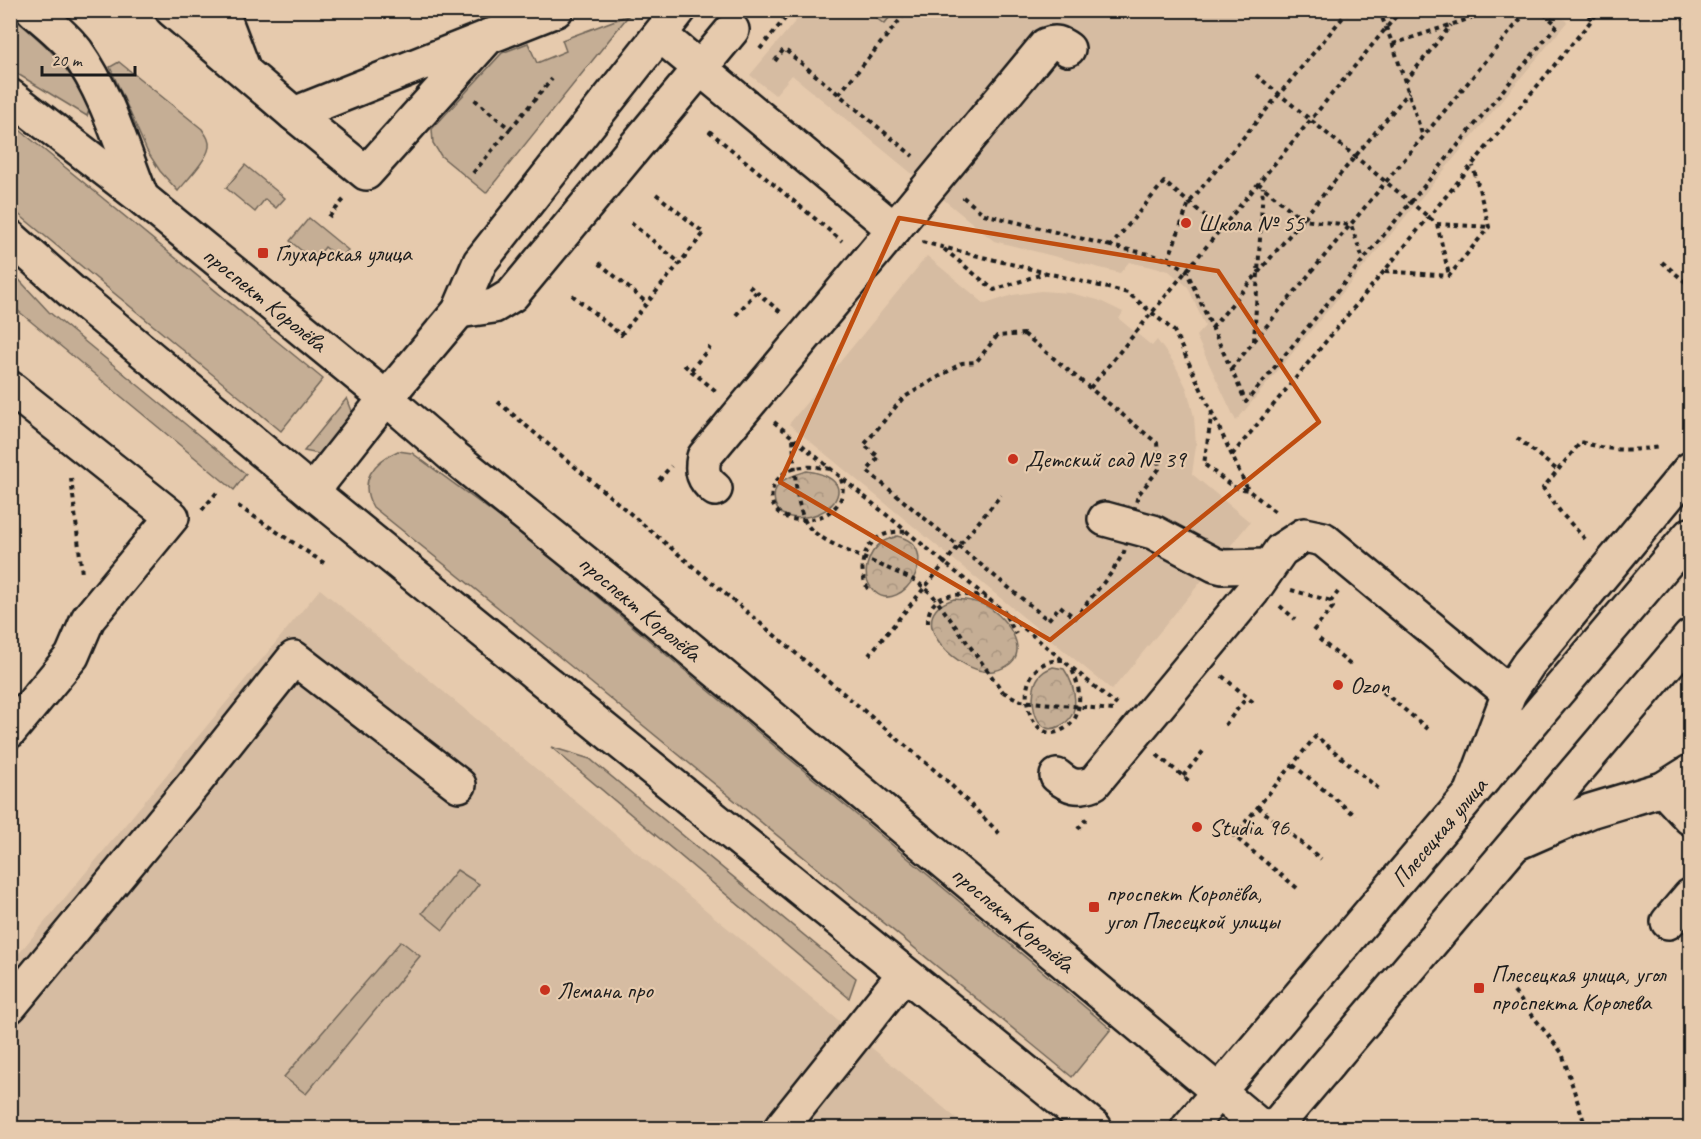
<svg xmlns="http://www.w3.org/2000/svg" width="1701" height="1139" font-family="Caveat,sans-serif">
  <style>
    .built { fill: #d6bca2 }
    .grass { fill: #c5ae95; stroke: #706558; stroke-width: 1.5 }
    .forest { fill: url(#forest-crowns); stroke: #706558; stroke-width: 1.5 }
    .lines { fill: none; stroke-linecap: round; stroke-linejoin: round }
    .minor-casing { stroke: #1c1c1c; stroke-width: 38 }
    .major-casing { stroke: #1c1c1c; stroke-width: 38 }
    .path { stroke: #1c1c1c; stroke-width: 4; stroke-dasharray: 4.5 4.5; stroke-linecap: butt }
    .minor { stroke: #e6caad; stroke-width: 33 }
    .major { stroke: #e6caad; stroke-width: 33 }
    .path-bridge { stroke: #1c1c1c; stroke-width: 4; stroke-dasharray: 4.5 4.5; stroke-linecap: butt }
    .marked { fill: none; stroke: #bf4d0f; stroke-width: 4.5; stroke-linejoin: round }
    .poi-dot { fill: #c8321e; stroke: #e6caad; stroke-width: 2 }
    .labels { text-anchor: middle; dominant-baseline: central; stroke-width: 4.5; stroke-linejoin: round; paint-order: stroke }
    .poi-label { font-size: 24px; fill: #1c1c1c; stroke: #e6caad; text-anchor: start }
    .street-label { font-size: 24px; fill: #1c1c1c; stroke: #e6caad }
  </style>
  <defs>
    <pattern id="forest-crowns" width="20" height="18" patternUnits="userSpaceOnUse" patternTransform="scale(1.5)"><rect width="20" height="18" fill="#c5ae95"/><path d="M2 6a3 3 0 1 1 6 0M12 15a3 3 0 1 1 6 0" fill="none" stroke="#a99580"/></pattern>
  </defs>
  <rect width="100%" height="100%" fill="#e6caad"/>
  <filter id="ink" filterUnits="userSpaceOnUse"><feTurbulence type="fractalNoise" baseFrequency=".0167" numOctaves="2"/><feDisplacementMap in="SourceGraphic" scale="12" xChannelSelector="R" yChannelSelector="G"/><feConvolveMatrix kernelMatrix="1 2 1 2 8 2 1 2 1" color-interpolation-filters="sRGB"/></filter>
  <g filter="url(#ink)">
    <g class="built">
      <path d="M 1554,10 L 1567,22 L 1236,421 L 1196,336 L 1205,326 L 1188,287 L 1169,271 L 1129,262 L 1120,273 L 994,241 L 792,75 L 775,95 L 750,75 L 804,11 Z"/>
      <path d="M 927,256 L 985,304 L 1013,295 L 1041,291 L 1070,293 L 1098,300 L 1123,312 L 1119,319 L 1152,346 L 1157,340 L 1174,363 L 1187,389 L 1194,417 L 1196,445 L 1192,474 L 1250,522 L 1112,690 L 789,424 Z"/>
      <path d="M 320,589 L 968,1128 L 11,1128 L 11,963 Z"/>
    </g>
    <g class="grass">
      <path d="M 629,15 L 486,193 L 441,156 L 433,143 L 432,129 L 502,53 L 528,43 L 537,63 L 566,51 L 562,40 Z"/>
      <path d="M 11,16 C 48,46 69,65 89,110 L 87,116 L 11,70 Z"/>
      <path d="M 119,62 L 202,129 C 206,135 210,140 209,147 C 207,160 187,180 178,191 L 160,171 L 147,151 L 110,67 Z"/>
      <path d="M 10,122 L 323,379 L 281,431 L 11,208 Z"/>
      <path d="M 245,165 L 285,198 L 276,208 L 265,199 L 255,212 L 226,188 Z"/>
      <path d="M 309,218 L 348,250 L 340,259 L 325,247 L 314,261 L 290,241 Z"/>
      <path d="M 11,271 L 49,312 L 246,474 L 234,490 L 11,305 Z"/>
      <path d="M 347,398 L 352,411 L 351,425 L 333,449 L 319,454 L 304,451 Z"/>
      <path d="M 398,451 L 412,453 L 524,535 L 1111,1029 L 1072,1077 L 551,650 L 373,507 C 358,481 373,462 398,451 Z"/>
      <path d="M 551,747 L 590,759 L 856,978 L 849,998 Z"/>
      <path d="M 457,870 L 479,884 L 443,930 L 422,913 Z"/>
      <path d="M 401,941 L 420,956 L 306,1094 L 284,1077 Z"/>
    </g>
    <g class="forest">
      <path d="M 867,11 L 895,11 L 884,24 Z"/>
      <path d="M 807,471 C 822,473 848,481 834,502 C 824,516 797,522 782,514 C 778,511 776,507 775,503 C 770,481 791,476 807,471 Z"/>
      <path d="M 897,536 C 946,547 901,616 875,592 C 859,577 867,552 884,541 C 888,539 893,538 897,536 Z"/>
      <path d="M 954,599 C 967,600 979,601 990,608 C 1014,625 1035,663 993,671 C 962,677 897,617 954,599 Z"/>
      <path d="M 1053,667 L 1064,669 C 1075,685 1083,715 1060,726 C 1056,728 1051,730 1047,728 C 1031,722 1030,690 1038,678 C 1042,672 1046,670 1053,667 Z"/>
    </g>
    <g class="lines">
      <g class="minor-casing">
        <g id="minor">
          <path d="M 33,10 C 48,23 65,36 77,52 C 107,94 122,148 141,196"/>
          <path d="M 172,10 L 294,114"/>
          <path d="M 221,10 L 243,68"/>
          <path d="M 660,35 L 894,229 L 704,457 C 701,472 703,479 715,489"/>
          <path d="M 489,36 L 366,173 L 294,114 L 556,10"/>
          <path d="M 10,96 L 142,198 L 386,398 L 454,457 L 633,601 L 1262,1128"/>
          <path d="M 894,229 L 1046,45 C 1056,41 1060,43 1068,49"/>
          <path d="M 10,237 L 72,292 L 312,492 L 1095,1128"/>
          <path d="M 459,311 L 494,306 L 512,295 L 732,30"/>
          <path d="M 10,388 L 172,517 L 88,619 L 72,656 L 10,731"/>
          <path d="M 312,492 L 386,398 L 459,311 L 480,262 L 679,10"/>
          <path d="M 1105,519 L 1153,532 L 1215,565 L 1223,567 L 1268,566"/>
          <path d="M 1057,776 C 1070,787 1078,789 1094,783 L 1252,592 L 1281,550 L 1304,535 L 1323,539 L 1509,693"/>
          <path d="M 1473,789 L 1509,693 L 1529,663 L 1690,469"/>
          <path d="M 1663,789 L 1690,818"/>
          <path d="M 1517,843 L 1590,811 L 1663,789 L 1690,772"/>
          <path d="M 1668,922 L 1690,896"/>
          <path d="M 10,1006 L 197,780 L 294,658 L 459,785"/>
          <path d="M 781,1128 L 904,974"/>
        </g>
      </g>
      <g class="major-casing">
        <g id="major">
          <path d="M 1188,1128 L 1690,535"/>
          <path d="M 1274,1128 L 1690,637"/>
        </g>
      </g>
      <g class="path">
        <path d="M 1379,10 L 1393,45 L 1423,137"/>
        <path d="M 1581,10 L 1593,20"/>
        <path d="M 1674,10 L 1690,24"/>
        <path d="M 1393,44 L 1495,10"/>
        <path d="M 760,49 L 792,10"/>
        <path d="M 775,61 L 784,49 L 913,156"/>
        <path d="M 1256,75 L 1437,224 L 1489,227"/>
        <path d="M 1405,82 L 1451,25"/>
        <path d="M 839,94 L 908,10"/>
        <path d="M 510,129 L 552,79"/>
        <path d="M 709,131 L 842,241"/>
        <path d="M 473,173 L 510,129 L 474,99"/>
        <path d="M 1258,183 L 1303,220 L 1351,225 L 1363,259"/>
        <path d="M 963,197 L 984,214 L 1111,246"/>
        <path d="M 329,217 L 346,197"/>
        <path d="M 631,223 L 680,263"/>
        <path d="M 1437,224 L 1449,275"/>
        <path d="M 1220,228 L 1164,182 L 1111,246 C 1135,252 1167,255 1186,270 L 1246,402 L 1557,25 L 1540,10"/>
        <path d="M 922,242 L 1128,293 L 1174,331 L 1248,490 L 1278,514"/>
        <path d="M 944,249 L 994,290 L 1045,273"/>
        <path d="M 1168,260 L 1189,203 L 1349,10"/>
        <path d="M 1662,262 L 1690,286"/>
        <path d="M 599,263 L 647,303"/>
        <path d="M 1385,271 L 1449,276 L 1489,227 L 1473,166"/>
        <path d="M 749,286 L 783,314"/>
        <path d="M 572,295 L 621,335 L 704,233 L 656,194"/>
        <path d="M 736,315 L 756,292"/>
        <path d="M 1212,328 L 1409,92"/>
        <path d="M 1024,334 L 1157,443 L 1159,469 L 1138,495 L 1124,552 L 1112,572 L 1075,618 L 1060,606 L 1048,620 L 867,471 L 879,457 L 864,445 L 903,398 L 962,363 L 976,362 L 997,336 Z"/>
        <path d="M 1254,341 L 1263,187"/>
        <path d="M 684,365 L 716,391"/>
        <path d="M 1231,369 L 1528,10"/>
        <path d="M 691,370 L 710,347"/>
        <path d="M 1090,388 L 1401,10"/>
        <path d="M 498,402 L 945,779 L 1002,836"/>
        <path d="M 1212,412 L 1204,464 L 1233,487 L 1248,490"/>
        <path d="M 774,422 L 1117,705"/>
        <path d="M 1517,438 L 1557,470"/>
        <path d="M 793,439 C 795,463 794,507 808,526 C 820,542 867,559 887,568"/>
        <path d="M 1232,455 L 1600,10"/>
        <path d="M 830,469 C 814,466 793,464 781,476 C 774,482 770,492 772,501 C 779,535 855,521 841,479"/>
        <path d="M 71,478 L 82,574"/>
        <path d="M 659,480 L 671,466"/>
        <path d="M 238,506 L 324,563"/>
        <path d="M 202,510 L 219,490"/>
        <path d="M 1585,539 L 1562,514 L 1543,488 L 1581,442 C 1610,451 1630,451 1660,447"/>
        <path d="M 868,589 C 852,558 872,528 907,532"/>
        <path d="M 1291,590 L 1331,601"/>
        <path d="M 1280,606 L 1295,619"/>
        <path d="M 1006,616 L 1016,634"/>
        <path d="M 928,623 C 927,589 965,593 987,598"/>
        <path d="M 1313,631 L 1333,607 L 1331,601 L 1338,592"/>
        <path d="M 1319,639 L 1353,667"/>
        <path d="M 869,655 L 1001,495"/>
        <path d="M 1063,660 C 1005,659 1026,747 1060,731 C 1067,728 1073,723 1076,716 C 1082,701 1079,684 1072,670"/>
        <path d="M 1222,676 L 1254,703"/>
        <path d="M 1376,686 L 1428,729"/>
        <path d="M 1003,692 L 1021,701 L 1113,710"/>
        <path d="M 1225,725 L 1247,697"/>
        <path d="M 1157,755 L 1189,781"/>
        <path d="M 1293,765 L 1356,816"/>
        <path d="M 1183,776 L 1205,749"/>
        <path d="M 1258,807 L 1321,859"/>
        <path d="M 1078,829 L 1087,818"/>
        <path d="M 1297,888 L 1234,836 L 1316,736 L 1379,789"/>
        <path d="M 1514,992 L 1562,1053 L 1586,1128"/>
      </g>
      <use href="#minor" class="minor"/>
      <use href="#major" class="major"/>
      <path class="path-bridge" d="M 887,568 L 916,581 L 932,594 L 1003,692"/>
    </g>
  </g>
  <path class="marked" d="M 899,218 L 1218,271 L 1319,422 L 1050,640 L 780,482 Z"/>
  <g class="poi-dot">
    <circle cx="1186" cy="223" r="6"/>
    <rect x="257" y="247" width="12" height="12" rx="3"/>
    <circle cx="1013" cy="459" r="6"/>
    <circle cx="1338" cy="685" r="6"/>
    <circle cx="1197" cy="827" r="6"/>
    <rect x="1088" y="901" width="12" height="12" rx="3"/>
    <rect x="1473" y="982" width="12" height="12" rx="3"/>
    <circle cx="545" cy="990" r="6"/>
  </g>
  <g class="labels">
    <g class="poi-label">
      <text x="1198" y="223">Школа № 55</text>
      <text x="275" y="253">Глухарская улица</text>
      <text x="1025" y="459">Детский сад № 39</text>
      <text x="1350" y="685">Ozon</text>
      <text x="1209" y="827">Studia 96</text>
      <text x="1106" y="893">проспект Королёва,<tspan x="1106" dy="28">угол Плесецкой улицы</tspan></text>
      <text x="1491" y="974">Плесецкая улица, угол<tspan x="1491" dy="28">проспекта Королева</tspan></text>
      <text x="557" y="990">Лемана про</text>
    </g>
    <g class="street-label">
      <text transform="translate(265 299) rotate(39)">проспект Королёва</text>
      <text transform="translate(640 608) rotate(40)">проспект Королёва</text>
      <text transform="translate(1439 832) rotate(-50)">Плесецкая улица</text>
      <text transform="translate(1013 919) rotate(40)">проспект Королёва</text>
    </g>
  </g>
  <rect width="1701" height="1139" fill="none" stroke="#e6caad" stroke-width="36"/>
  <rect x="18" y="18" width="1665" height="1103" fill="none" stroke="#1c1c1c" stroke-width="2" filter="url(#ink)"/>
  <path d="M42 66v9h93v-9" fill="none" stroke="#1c1c1c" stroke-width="3"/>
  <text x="51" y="66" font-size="18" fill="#1c1c1c" stroke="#e6caad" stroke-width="4.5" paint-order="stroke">20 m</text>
</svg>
